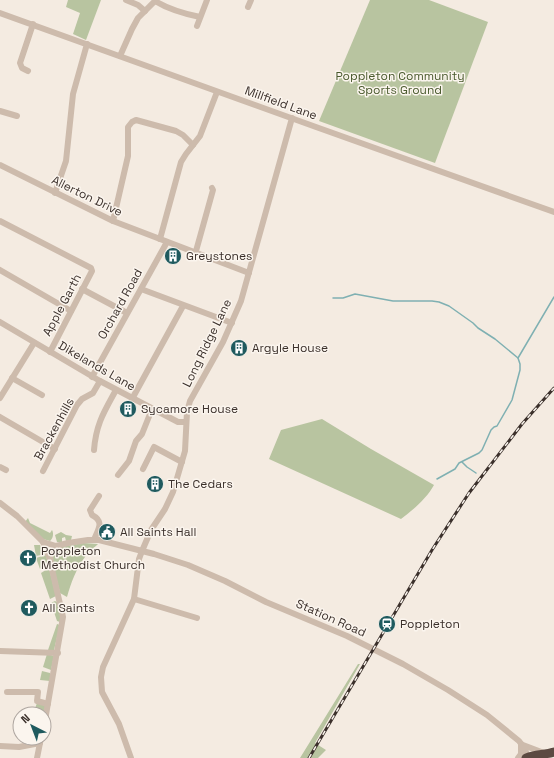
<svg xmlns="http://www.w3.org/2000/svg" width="554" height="758" font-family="'Space Grotesk',sans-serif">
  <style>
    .green { fill: #b8c4a0 }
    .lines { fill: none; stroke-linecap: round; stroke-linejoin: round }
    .stream { stroke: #7fb0b2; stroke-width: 1.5 }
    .minor { stroke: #cdbbac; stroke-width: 6 }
    .highway { stroke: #5c4a42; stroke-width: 9 }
    .rail-casing { stroke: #3b302b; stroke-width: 3 }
    .rail { stroke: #fbf5ee; stroke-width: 1.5; stroke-dasharray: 4.5; stroke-linecap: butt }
    .labels { text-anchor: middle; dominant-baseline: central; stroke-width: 3; stroke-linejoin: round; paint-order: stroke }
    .park-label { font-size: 12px; fill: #4a5a2e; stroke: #fbf5ee }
    .street-label { font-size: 12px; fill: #3b302b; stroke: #fbf5ee }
    .poi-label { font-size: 12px; fill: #3b302b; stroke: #fbf5ee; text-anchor: start }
  </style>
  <rect width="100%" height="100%" fill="#f4ebe1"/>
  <g class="green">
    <path d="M 68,0 L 101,0 L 86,40 L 73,34 L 80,13 L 66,7 Z"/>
    <path d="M 370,0 L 429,0 L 488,22 L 435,163 L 319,121 Z"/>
    <path d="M 322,419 L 371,449 L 434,485 C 427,498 413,510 401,519 L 269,459 L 281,430 Z"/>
    <path d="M 28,518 L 30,523 L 50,533 L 52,530 C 54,533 53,539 50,541 L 43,539 L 25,522 Z"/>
    <path d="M 61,532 L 66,535 L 72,536 L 71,540 L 66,541 L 65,537 L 62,538 L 62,542 L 57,542 L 55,535 Z"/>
    <path d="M 83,543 L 98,544 C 94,548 88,552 85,557 C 76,569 71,583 67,597 L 60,593 L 52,560 L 54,552 L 61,547 Z"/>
    <path d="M 34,545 L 40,545 L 45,554 L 36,556 Z"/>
    <path d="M 46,555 L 48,563 L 40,569 L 36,558 Z"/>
    <path d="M 49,568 L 56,596 L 50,599 L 41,573 Z"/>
    <path d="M 55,601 L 57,602 L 61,616 L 60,622 L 57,621 L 51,603 Z"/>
    <path d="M 57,624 L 60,625 L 54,650 L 48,650 Z"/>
    <path d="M 47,654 L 54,656 L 51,670 L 43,667 Z"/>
    <path d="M 358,664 L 360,664 L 315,743 L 326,750 L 318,758 L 300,758 Z"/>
    <path d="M 42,671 L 50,673 L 50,681 L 40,680 Z"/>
    <path d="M 37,703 L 46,706 L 44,714 L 33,714 Z"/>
  </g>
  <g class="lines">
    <g class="stream">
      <path d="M 333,298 L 343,298 L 355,294 L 393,301 L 432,301 L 439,302 L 449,306 L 473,323 L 478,328 L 495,339 L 518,358"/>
      <path d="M 462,462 L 467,467 L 476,473"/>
      <path d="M 437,479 L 455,469 L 459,463 L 479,453 L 482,450 L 491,430 L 494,427 L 497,426 L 512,400 L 520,370 L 520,364 L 518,358 L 554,297"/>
    </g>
    <g class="minor">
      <path d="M 126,0 L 138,5 L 145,11"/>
      <path d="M 155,1 C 168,9 185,14 200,17"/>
      <path d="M 248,7 L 251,0"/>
      <path d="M 0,13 L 316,127 L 554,212"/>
      <path d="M 197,26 L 207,0"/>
      <path d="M 120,56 L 132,29 L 138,18 L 156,0"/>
      <path d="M 28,71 L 22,68 L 20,63 L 33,24"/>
      <path d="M 0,111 L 17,116"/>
      <path d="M 0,165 L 113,221 L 249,273"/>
      <path d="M 55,193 L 66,161 L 73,94 L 87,44"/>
      <path d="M 0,221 L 91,268 L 92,271 L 50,352"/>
      <path d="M 113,221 L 128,156 L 128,127 L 132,122 L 136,120 L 176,131 L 183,135 L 193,145"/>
      <path d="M 160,239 L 181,162 L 186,154 L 200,136 L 217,92"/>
      <path d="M 196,251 L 213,190 L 212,188"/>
      <path d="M 0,270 L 71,311"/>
      <path d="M 82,289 L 127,313"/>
      <path d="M 141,289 L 232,323"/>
      <path d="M 0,322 L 100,381 L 178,422 L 186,422"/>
      <path d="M 92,377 L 167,242"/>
      <path d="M 12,378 L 42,395"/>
      <path d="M 0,398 L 34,343"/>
      <path d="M 132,399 L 183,306"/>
      <path d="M 0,417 L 55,449"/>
      <path d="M 94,450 C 96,424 104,412 116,390"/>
      <path d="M 0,467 L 6,470"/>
      <path d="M 143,469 L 154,447 L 182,462"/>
      <path d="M 43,471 L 77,405 L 82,399 L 93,393 L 100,381"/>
      <path d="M 118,475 L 129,461 L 136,441 L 142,434 L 152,409"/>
      <path d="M 0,503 L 17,516 L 43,542 L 56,546"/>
      <path d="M 94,540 C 98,529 105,522 92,515 L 90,510 L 99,496"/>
      <path d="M 43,542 L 50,559"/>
      <path d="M 134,599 L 197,618"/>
      <path d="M 0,651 L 58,653"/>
      <path d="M 7,692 L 38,692 L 37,701 L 48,704"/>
      <path d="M 44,726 L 63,617 L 51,565 L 50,555 L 53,550 L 56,546 L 68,543 L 88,540 L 99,540 L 154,554 L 188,565 L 225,581 L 266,602 L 347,636 L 403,664 L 448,690 L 487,715 L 519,741 L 525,749 L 528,758"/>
      <path d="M 523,745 L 544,753"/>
      <path d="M 0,746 L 19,747 L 40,743"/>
      <path d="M 37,758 L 41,738"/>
      <path d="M 131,758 L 119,724 L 102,692 L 101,677 L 103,667 L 134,599 L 139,559 L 142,551 L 151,530 L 165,509 L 173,492 L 185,451 L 187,412 L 190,401 L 223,342 L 241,301 L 292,118"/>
      <path d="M 518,758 L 521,754 L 521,744"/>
    </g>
    <path class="highway" d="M 526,758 C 535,754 544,755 554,752"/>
    <g class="rail-casing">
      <path id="rail" d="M 309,758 L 432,550 L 469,493 L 522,424 L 554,388"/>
    </g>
    <use href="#rail" class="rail"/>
  </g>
  <defs>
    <g id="building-disc" transform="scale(0.9)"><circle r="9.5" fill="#1f5a5e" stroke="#fbf5ee"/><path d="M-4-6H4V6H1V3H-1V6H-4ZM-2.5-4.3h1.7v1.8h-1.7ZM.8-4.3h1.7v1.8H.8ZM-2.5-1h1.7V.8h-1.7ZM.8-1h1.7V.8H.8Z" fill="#fff"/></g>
    <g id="civic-disc" transform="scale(0.9)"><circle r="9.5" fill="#1f5a5e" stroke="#fbf5ee"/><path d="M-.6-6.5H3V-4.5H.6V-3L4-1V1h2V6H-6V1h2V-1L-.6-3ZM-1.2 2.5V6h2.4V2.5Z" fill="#fff"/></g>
    <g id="church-disc" transform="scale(0.9)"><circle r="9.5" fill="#1f5a5e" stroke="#fbf5ee"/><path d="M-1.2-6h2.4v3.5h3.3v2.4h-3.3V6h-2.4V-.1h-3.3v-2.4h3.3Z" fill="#fff"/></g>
    <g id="station-disc" transform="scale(0.9)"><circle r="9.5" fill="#1f5a5e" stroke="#fbf5ee"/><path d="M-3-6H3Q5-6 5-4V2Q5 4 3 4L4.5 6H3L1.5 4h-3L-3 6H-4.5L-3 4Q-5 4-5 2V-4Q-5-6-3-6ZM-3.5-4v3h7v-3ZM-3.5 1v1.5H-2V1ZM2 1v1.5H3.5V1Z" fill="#fff"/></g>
  </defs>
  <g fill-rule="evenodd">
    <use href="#building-disc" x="173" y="256"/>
    <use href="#building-disc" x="239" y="348"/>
    <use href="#building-disc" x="128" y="409"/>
    <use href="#building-disc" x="155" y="484"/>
    <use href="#civic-disc" x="107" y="532"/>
    <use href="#church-disc" x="28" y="558"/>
    <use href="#church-disc" x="29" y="608"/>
    <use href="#station-disc" x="387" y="624"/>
  </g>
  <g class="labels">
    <g class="park-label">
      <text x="400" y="76">Poppleton Community<tspan x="400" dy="14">Sports Ground</tspan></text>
    </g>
    <g class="street-label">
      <text transform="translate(281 103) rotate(20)">Millfield Lane</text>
      <text transform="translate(87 196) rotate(26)">Allerton Drive</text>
      <text transform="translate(120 304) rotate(-61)">Orchard Road</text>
      <text transform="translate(62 305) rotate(-62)">Apple Garth</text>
      <text transform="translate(207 343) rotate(-64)">Long Ridge Lane</text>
      <text transform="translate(97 366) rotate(30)">Dikelands Lane</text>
      <text transform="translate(54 429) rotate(-61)">Brackenhills</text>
      <text transform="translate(331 618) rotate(24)">Station Road</text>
    </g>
    <g class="poi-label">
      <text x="186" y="256">Greystones</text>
      <text x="252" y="348">Argyle House</text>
      <text x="141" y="409">Sycamore House</text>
      <text x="168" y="484">The Cedars</text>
      <text x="120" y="532">All Saints Hall</text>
      <text x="41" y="551">Poppleton<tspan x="41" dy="14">Methodist Church</tspan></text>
      <text x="42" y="608">All Saints</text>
      <text x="400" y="624">Poppleton</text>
    </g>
  </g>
  <g transform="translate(32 726) rotate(318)"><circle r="19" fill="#fbf5ee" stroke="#aea6a0"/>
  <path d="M0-3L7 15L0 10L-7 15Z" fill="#1f5a5e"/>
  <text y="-6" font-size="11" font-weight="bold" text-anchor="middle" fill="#3b302b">N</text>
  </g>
</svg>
